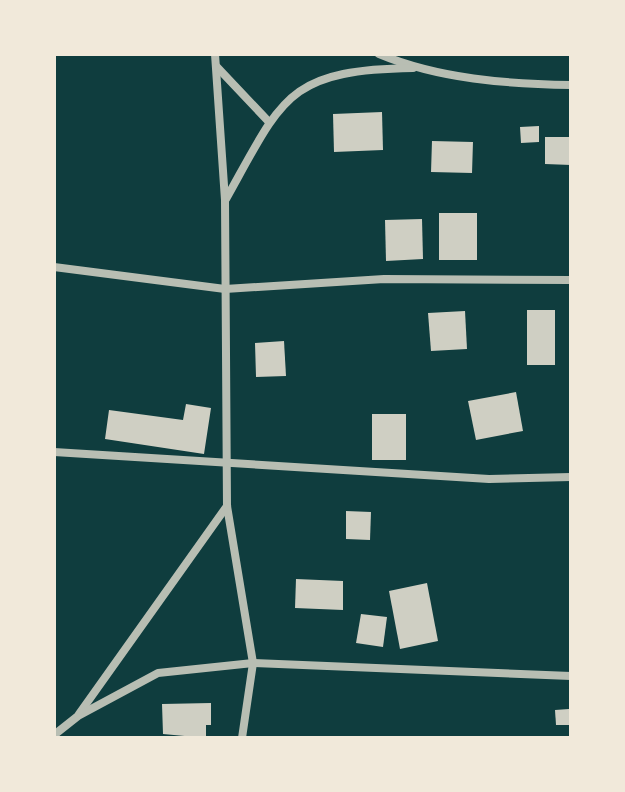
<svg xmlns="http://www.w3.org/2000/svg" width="625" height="792" font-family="'Titillium Web',sans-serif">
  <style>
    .building { fill: #cfcfc3 }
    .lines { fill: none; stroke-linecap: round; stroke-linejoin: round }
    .minor { stroke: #b8beb3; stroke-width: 8 }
  </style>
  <rect width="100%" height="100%" fill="#0f3d3e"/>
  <g class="building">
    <path d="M 382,112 L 383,150 L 334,152 L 333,114 Z"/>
    <path d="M 539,126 L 539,142 L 521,143 L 520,127 Z"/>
    <path d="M 545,137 L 571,137 L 571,165 L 545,164 Z"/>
    <path d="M 432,141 L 473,142 L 472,173 L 431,172 Z"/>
    <rect x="439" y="213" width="38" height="47"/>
    <path d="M 422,219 L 423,259 L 386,261 L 385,220 Z"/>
    <rect x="527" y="310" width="28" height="55"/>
    <path d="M 465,311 L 467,349 L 431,351 L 428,313 Z"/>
    <path d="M 284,341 L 286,376 L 256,377 L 255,343 Z"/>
    <path d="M 516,392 L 523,431 L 476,440 L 468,401 Z"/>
    <path d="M 186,404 L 211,408 L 204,454 L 105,439 L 109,410 L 183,420 Z"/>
    <rect x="372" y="414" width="34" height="46"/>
    <path d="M 346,511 L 371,512 L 370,540 L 346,539 Z"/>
    <path d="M 296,579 L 343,581 L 343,610 L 295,608 Z"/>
    <path d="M 427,583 L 438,641 L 400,649 L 389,591 Z"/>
    <path d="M 361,614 L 387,617 L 383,647 L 356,643 Z"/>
    <path d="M 211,703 L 211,725 L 206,725 L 206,738 L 163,734 L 162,704 Z"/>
    <path d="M 569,709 L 570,725 L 556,725 L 555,710 Z"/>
  </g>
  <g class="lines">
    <g class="minor">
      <path d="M 215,54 L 225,200 L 227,506 L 253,663 L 242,738"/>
      <path d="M 379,54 C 439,79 507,84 571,85"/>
      <path d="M 217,67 L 269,122"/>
      <path d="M 226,199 C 283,97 287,70 413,68"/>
      <path d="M 54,267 L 225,289 L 384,279 L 571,280"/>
      <path d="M 54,452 L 489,479 L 571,477"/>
      <path d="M 79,714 L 227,506"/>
      <path d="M 54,735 L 78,716 L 158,673 L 253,663 L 571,676"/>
    </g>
  </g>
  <rect width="625" height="792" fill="none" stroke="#f1e9da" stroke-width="112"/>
</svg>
